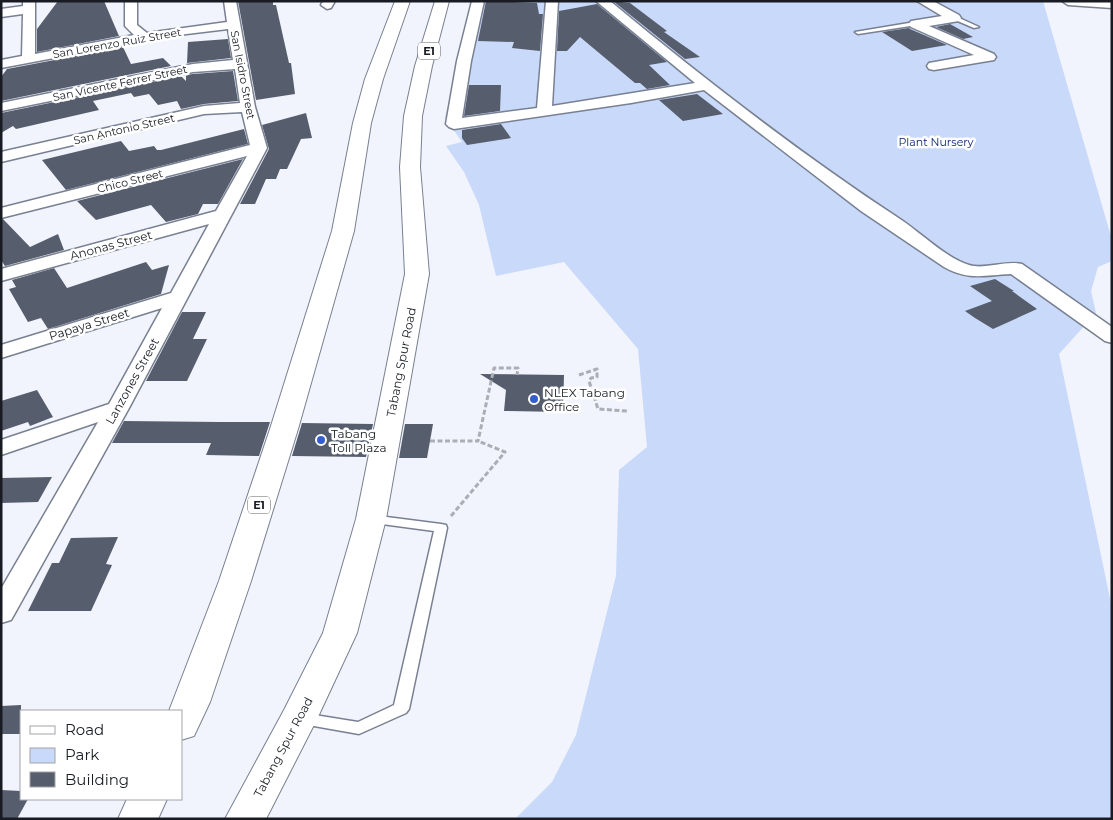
<svg xmlns="http://www.w3.org/2000/svg" width="1113" height="820" font-family="Montserrat,sans-serif">
  <style>
    .green { fill: #c9d9f9 }
    .building { fill: #565d6d }
    .lines { fill: none; stroke-linecap: round; stroke-linejoin: round }
    .service-casing { stroke: #788091; stroke-width: 3 }
    .minor-casing { stroke: #788091; stroke-width: 3 }
    .motorway-casing { stroke: #788091; stroke-width: 2 }
    .path { stroke: #abaeb5; stroke-width: 3; stroke-dasharray: 5 2.5; stroke-linecap: butt }
    .service { fill: #fff; fill-rule: evenodd }
    .minor { fill: #fff; fill-rule: evenodd }
    .motorway { fill: #fff; fill-rule: evenodd }
    .poi-dot { fill: #345dcd; stroke: #fff; stroke-width: 2 }
    .labels { text-anchor: middle; dominant-baseline: central; stroke-width: 5; stroke-linejoin: round; paint-order: stroke }
    .far-street-label { font-size: 11px; fill: #181b22; stroke: #fff }
    .shield { fill: #fff; stroke: #5d5f64; stroke-width: 1 }
    .shield-label { font-size: 11px; font-weight: bold; fill: #181b22 }
    .far-park-label { font-size: 11px; fill: #0c2473; stroke: #fff }
    .street-label { font-size: 12px; fill: #181b22; stroke: #fff }
    .poi-label { font-size: 12px; fill: #181b22; stroke: #fff; text-anchor: start }
  </style>
  <rect width="100%" height="100%" fill="#f1f4fc"/>
  <path class="green" d="M 472,1 L 1043,1 L 1112,240 L 1112,261 L 1098,267 L 1091,291 L 1096,313 L 1059,354 L 1112,608 L 1112,819 L 515,819 L 552,782 L 576,735 L 616,576 L 619,470 L 647,447 L 638,349 L 564,262 L 496,276 L 479,205 L 464,172 L 446,146 L 462,142 L 445,118 Z"/>
  <g class="building">
    <path d="M 58,1 L 104,1 L 119,36 L 37,52 L 37,29 Z"/>
    <path d="M 238,1 L 273,1 L 273,5 L 276,5 L 289,63 L 291,63 L 295,94 L 256,100 Z"/>
    <path d="M 486,1 L 537,3 L 539,14 L 543,14 L 540,51 L 512,48 L 514,42 L 478,41 Z"/>
    <path d="M 613,1 L 630,3 L 667,31 L 664,32 L 700,57 L 685,59 Z"/>
    <path d="M 597,4 L 667,62 L 649,65 L 670,85 L 647,89 L 640,83 L 635,83 L 580,37 L 567,51 L 557,51 L 559,11 Z"/>
    <path d="M 950,24 L 973,37 L 963,39 L 936,27 Z"/>
    <path d="M 909,28 L 910,29 L 947,45 L 912,51 L 882,32 Z"/>
    <path d="M 228,39 L 231,58 L 187,63 L 188,42 Z"/>
    <path d="M 123,47 L 131,64 L 163,58 L 171,66 L 1,101 L 1,77 L 7,69 Z"/>
    <path d="M 233,71 L 238,101 L 204,104 L 181,109 L 177,101 L 158,105 L 149,94 L 134,97 L 131,93 L 93,101 L 99,110 L 16,129 L 13,126 L 1,133 L 1,113 L 181,76 L 186,81 L 186,75 L 193,74 Z"/>
    <path d="M 469,85 L 501,85 L 500,111 L 464,116 Z"/>
    <path d="M 697,94 L 723,114 L 683,121 L 659,100 Z"/>
    <path d="M 306,113 L 312,138 L 301,139 L 287,169 L 280,169 L 276,179 L 266,179 L 255,204 L 240,204 L 269,149 L 262,125 Z"/>
    <path d="M 501,124 L 511,138 L 467,145 L 462,138 L 462,130 Z"/>
    <path d="M 244,129 L 248,144 L 66,190 L 42,160 L 121,141 L 129,151 L 154,146 L 157,150 L 161,150 Z"/>
    <path d="M 243,159 L 218,204 L 203,204 L 198,214 L 166,222 L 151,205 L 96,220 L 77,201 Z"/>
    <path d="M 3,219 L 30,247 L 58,234 L 64,250 L 5,266 L 1,260 L 1,220 Z"/>
    <path d="M 146,262 L 152,270 L 169,265 L 161,294 L 48,329 L 41,318 L 28,322 L 9,289 L 16,287 L 12,280 L 54,268 L 67,288 Z"/>
    <path d="M 995,279 L 1014,291 L 1012,291 L 1037,309 L 993,329 L 975,318 L 965,311 L 992,301 L 970,286 Z"/>
    <path d="M 182,312 L 206,312 L 193,339 L 207,339 L 187,381 L 146,381 Z"/>
    <path d="M 480,374 L 564,375 L 563,412 L 504,411 L 506,390 Z"/>
    <path d="M 37,390 L 53,417 L 30,426 L 28,422 L 1,431 L 1,401 Z"/>
    <path d="M 124,421 L 220,422 L 270,422 L 259,456 L 206,455 L 211,443 L 112,443 Z"/>
    <path d="M 302,423 L 373,424 L 366,457 L 292,456 Z"/>
    <path d="M 405,424 L 433,424 L 427,458 L 399,458 Z"/>
    <path d="M 52,477 L 38,502 L 1,503 L 1,478 Z"/>
    <path d="M 118,537 L 106,564 L 112,565 L 91,611 L 28,611 L 52,563 L 59,563 L 71,538 Z"/>
    <path d="M 21,705 L 21,734 L 1,734 L 1,706 Z"/>
    <path d="M 1,790 L 21,791 L 21,799 L 28,799 L 17,819 L 1,819 Z"/>
  </g>
  <g class="lines">
    <g class="service-casing">
      <g id="service">
        <path d="M 953,17 L 957,17 L 979,27 L 974,28 L 953,19 Z"/>
        <path d="M 915,22 L 918,24 L 917,25 L 858,34 L 855,32 Z"/>
        <path d="M 371,515 L 441,524 L 446,525 L 447,528 L 409,709 L 406,713 L 359,734 L 297,723 L 294,719 L 297,715 L 302,713 L 358,722 L 394,705 L 434,531 L 367,522 L 365,519 L 367,516 Z"/>
      </g>
    </g>
    <g class="minor-casing">
      <g id="minor">
        <path d="M 23,1 L 35,1 L 35,54 L 134,35 L 125,26 L 125,1 L 137,1 L 137,25 L 147,33 L 227,22 L 224,1 L 236,1 L 255,107 L 267,148 L 129,408 L 15,613 L 11,620 L 1,623 L 1,589 L 98,422 L 1,455 L 1,440 L 109,404 L 162,308 L 1,358 L 1,345 L 171,293 L 209,224 L 1,281 L 1,269 L 216,211 L 247,156 L 1,218 L 1,208 L 250,145 L 242,112 L 204,114 L 1,162 L 1,152 L 204,106 L 240,103 L 235,69 L 193,72 L 1,111 L 1,103 L 193,64 L 233,60 L 228,29 L 170,36 L 1,68 L 1,60 L 22,56 L 23,14 L 1,17 L 1,9 L 23,6 Z"/>
        <path d="M 323,1 L 335,1 L 331,8 L 327,9 L 321,5 Z"/>
        <path d="M 472,1 L 484,1 L 471,61 L 462,118 L 537,108 L 546,1 L 558,1 L 552,106 L 695,83 L 596,1 L 610,1 C 703,78 799,153 900,219 C 921,233 946,258 969,265 C 986,270 1004,260 1022,264 L 1112,327 L 1112,343 L 1105,341 L 1011,274 C 984,275 969,281 944,267 L 861,211 L 704,90 L 631,103 L 454,129 L 449,127 L 446,124 L 457,61 Z"/>
        <path d="M 917,1 L 933,1 L 959,15 L 961,18 L 959,21 L 929,26 L 994,54 L 996,57 L 994,60 L 934,70 L 929,69 L 927,66 L 929,63 L 974,55 L 911,27 L 909,24 L 911,21 L 942,16 Z"/>
        <path d="M 1062,1 L 1112,1 L 1112,8 L 1068,5 Z"/>
      </g>
    </g>
    <g class="motorway-casing">
      <g id="motorway">
        <path d="M 395,1 L 410,1 L 383,79 L 371,123 L 354,231 L 298,429 L 251,581 L 210,702 L 194,736 L 181,740 L 181,711 L 169,711 L 219,581 L 270,429 L 332,231 L 353,123 L 365,79 Z"/>
        <path d="M 435,1 L 449,1 L 432,66 L 422,116 L 420,167 L 429,274 L 386,519 L 357,633 L 317,719 L 266,819 L 225,819 L 284,710 L 323,633 L 356,519 L 405,274 L 400,167 L 404,116 L 415,66 Z"/>
        <path d="M 127,799 L 167,799 L 158,819 L 118,819 Z"/>
      </g>
    </g>
    <g class="path">
      <path d="M 579,375 L 597,369 L 597,377 L 591,378 L 589,381 L 598,409 L 627,411"/>
      <path d="M 430,441 L 478,441 L 494,368 L 518,368 L 517,375"/>
      <path d="M 451,516 L 505,452 L 478,441"/>
    </g>
    <use href="#service" class="service"/>
    <use href="#minor" class="minor"/>
    <use href="#motorway" class="motorway"/>
  </g>
  <g class="poi-dot">
    <circle cx="534" cy="399" r="5"/>
    <circle cx="321" cy="440" r="5"/>
  </g>
  <g class="labels">
    <g class="far-street-label">
      <text transform="translate(117 43) rotate(-10)">San Lorenzo Ruiz Street</text>
      <text transform="translate(243 75) rotate(79)">San Isidro Street</text>
      <text transform="translate(120 83) rotate(-12)">San Vicente Ferrer Street</text>
      <text transform="translate(124 129) rotate(-13)">San Antonio Street</text>
      <text transform="translate(130 181) rotate(-14)">Chico Street</text>
    </g>
    <g class="shield">
      <rect x="418" y="42.5" width="22" height="17" rx="4"/>
      <rect x="248" y="496.5" width="22" height="17" rx="4"/>
    </g>
    <g class="shield-label">
      <text x="429" y="51">E1</text>
      <text x="259" y="505">E1</text>
    </g>
    <g class="far-park-label">
      <text x="936" y="142">Plant Nursery</text>
    </g>
    <g class="street-label">
      <text transform="translate(111 245) rotate(-15)">Anonas Street</text>
      <text transform="translate(89 324) rotate(-17)">Papaya Street</text>
      <text transform="translate(401 362) rotate(-79)">Tabang Spur Road</text>
      <text transform="translate(132 381) rotate(-61)">Lanzones Street</text>
      <text transform="translate(283 747) rotate(-62)">Tabang Spur Road</text>
    </g>
    <g class="poi-label">
      <text x="544" y="392">NLEX Tabang<tspan x="544" dy="14">Office</tspan></text>
      <text x="331" y="433">Tabang<tspan x="331" dy="14">Toll Plaza</tspan></text>
    </g>
  </g>
  <rect width="1113" height="820" fill="none" stroke="#181b22" stroke-width="5"/>
  <rect x="20" y="710" width="162" height="90" fill="#ffffff" stroke="#a3a4a7"/>
  <rect x="30" y="726" width="25" height="8" fill="#ffffff" stroke="#a3a4a7"/>
  <text x="65" y="735" font-size="15" fill="#181b22">Road</text>
  <rect x="30" y="748" width="25" height="15" fill="#c9d9f9" stroke="#a3a4a7"/>
  <text x="65" y="760" font-size="15" fill="#181b22">Park</text>
  <rect x="30" y="772" width="25" height="15" fill="#565d6d" stroke="#a3a4a7"/>
  <text x="65" y="785" font-size="15" fill="#181b22">Building</text>
</svg>
